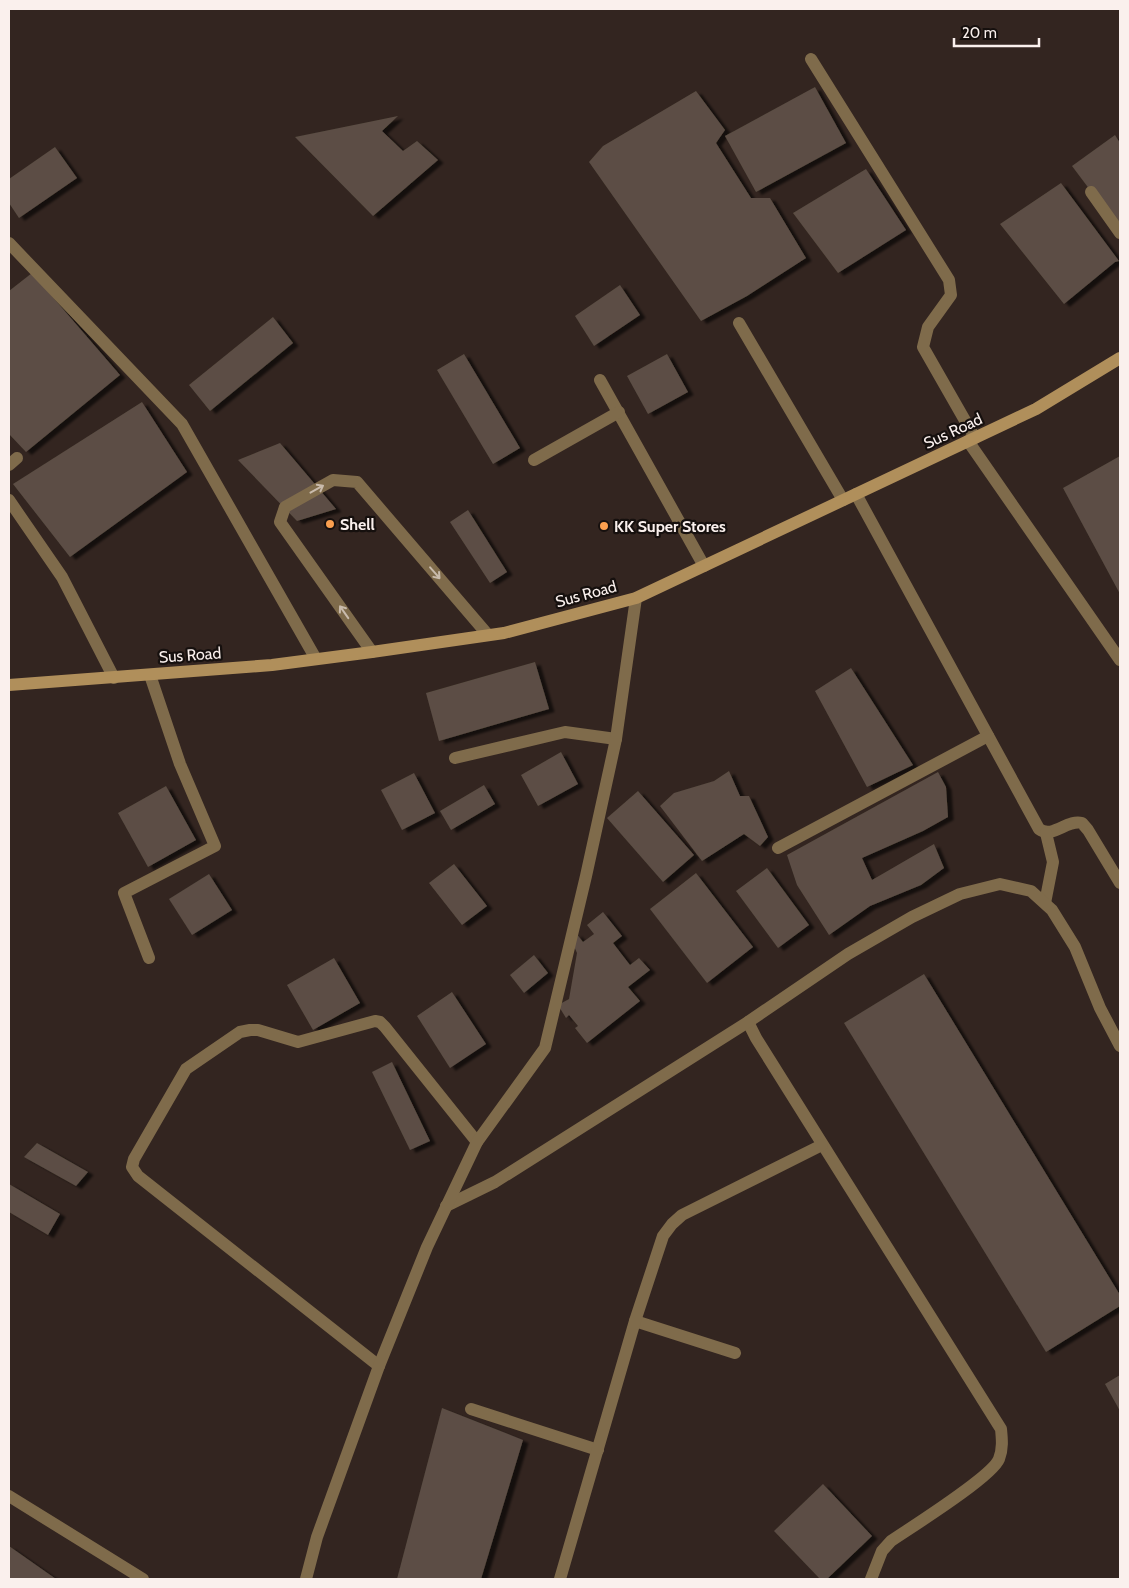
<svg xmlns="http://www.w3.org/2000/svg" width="1129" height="1588" font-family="Cabin,sans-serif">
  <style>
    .building { fill: #5b4e44; filter: url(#shadow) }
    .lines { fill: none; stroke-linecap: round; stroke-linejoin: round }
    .service { stroke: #7f6b4b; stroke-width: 12 }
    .minor { stroke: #7f6b4b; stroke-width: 12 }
    .tertiary { stroke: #7f6b4b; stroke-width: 12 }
    .secondary { stroke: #b08f5b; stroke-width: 12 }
    .oneway { stroke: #c9bbac }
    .poi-dot { fill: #fa9f4f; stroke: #16100e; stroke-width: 2 }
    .labels { text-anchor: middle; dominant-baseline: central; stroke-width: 4.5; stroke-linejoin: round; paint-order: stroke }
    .street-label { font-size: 16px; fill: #faf0ed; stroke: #16100e }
    .poi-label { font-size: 16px; font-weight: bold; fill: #faf0ed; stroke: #16100e; text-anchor: start }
  </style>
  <defs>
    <filter id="shadow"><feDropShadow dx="5.5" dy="3" stdDeviation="1" flood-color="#0009"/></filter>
  </defs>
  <rect width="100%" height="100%" fill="#332520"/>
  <g class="building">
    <path d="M 815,87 L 846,143 L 756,192 L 725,136 Z"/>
    <path d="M 696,91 L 725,130 L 716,143 L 751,198 L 770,198 L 806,258 L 747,296 L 701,321 L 589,162 L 603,146 Z"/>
    <path d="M 398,116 L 382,131 L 403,151 L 417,141 L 438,160 L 373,216 L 295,137 Z"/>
    <path d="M 1115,135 L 1120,143 L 1120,230 L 1072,166 Z"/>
    <path d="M 55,147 L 77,178 L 19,218 L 9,203 L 9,179 Z"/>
    <path d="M 866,169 L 906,230 L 838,273 L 793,213 Z"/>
    <path d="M 1061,183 L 1119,261 L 1115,262 L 1064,304 L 1000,224 Z"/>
    <path d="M 32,273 L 120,375 L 26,452 L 9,434 L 9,291 Z"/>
    <path d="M 620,285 L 640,315 L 594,346 L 575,316 Z"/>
    <path d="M 273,317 L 293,343 L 210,411 L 189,385 Z"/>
    <path d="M 464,354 L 520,448 L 493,464 L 437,370 Z"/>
    <path d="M 667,354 L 688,392 L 648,414 L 627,376 Z"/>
    <path d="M 142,402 L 187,472 L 70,557 L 13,484 Z"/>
    <path d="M 280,443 L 336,509 L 297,521 L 238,460 Z"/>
    <path d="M 1120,456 L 1120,594 L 1063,488 Z"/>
    <path d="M 468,510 L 507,572 L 490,583 L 450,522 Z"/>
    <path d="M 535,662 L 549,709 L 439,741 L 426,693 Z"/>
    <path d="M 851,668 L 913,765 L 867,787 L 815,691 Z"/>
    <path d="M 561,752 L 578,784 L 538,806 L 521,775 Z"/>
    <path d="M 729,771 L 740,796 L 749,796 L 768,837 L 760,846 L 744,834 L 702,861 L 660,806 L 674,793 L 714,781 Z"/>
    <path d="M 938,772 L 946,787 L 948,817 L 923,831 L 862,858 L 872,880 L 934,844 L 944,868 L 921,885 L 870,906 L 829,935 L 797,885 L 787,855 Z"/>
    <path d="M 414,773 L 435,813 L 402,830 L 381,790 Z"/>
    <path d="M 484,785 L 495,804 L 451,830 L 440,811 Z"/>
    <path d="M 166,786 L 196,840 L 148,867 L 118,813 Z"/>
    <path d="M 638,791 L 694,855 L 663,882 L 607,818 Z"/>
    <path d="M 454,864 L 487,906 L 462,925 L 429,883 Z"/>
    <path d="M 767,868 L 809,925 L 778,948 L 736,891 Z"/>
    <path d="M 696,873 L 753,947 L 707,983 L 650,909 Z"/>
    <path d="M 209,874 L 232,910 L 192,935 L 169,899 Z"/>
    <path d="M 603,912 L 622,936 L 613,943 L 630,965 L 639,958 L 650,970 L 628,987 L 640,1001 L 587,1043 L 575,1028 L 578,1026 L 569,1015 L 566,1018 L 558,1005 L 569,999 L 577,953 L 573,944 L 576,933 L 583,942 L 594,934 L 587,925 Z"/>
    <path d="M 534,955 L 548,973 L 524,993 L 510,975 Z"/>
    <path d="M 334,958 L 360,1003 L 313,1030 L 287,985 Z"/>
    <path d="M 924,974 L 1120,1295 L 1120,1306 L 1046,1352 L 844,1023 Z"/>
    <path d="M 452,992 L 486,1044 L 450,1068 L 417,1016 Z"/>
    <path d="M 392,1062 L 430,1141 L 410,1150 L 372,1072 Z"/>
    <path d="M 37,1143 L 88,1172 L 76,1186 L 24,1157 Z"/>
    <path d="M 9,1184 L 60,1214 L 48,1235 L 9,1212 Z"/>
    <path d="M 1120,1375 L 1120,1411 L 1105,1384 Z"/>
    <path d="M 442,1408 L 523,1440 L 481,1579 L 397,1579 Z"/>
    <path d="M 823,1484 L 872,1536 L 827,1579 L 820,1579 L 774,1531 Z"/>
    <path d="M 9,1546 L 56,1579 L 9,1579 Z"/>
  </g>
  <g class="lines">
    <g class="service">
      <path d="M 811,59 L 949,280 L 951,295 L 928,327 L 923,347 L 975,438"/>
      <path d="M 1091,192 L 1120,233"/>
      <path d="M 739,323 L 843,500"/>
      <path d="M 600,380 L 704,566"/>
      <path d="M 968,441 L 1120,660"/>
      <path d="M 534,460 L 619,412"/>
      <path d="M 9,465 L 17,458"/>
      <path d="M 856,494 L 1039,829 C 1053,839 1067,819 1082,823 L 1088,830 L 1120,883"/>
      <path d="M 9,500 L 62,577 L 114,678"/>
      <path d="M 372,652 L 280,522 L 285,507 L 333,480 L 357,482 L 488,635"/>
      <path d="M 455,758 L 565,732 L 616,739"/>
      <path d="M 778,848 L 988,736"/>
      <path d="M 1045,903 L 1053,862 L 1046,833"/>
      <path d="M 149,958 L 124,893 L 215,846 L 180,764 L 150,675"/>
      <path d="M 379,1366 L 138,1176 L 132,1167 L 134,1159 L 186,1069 L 240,1032 L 250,1030 L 258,1030 L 298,1042 L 375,1021 L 380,1022 L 385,1027 L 477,1142"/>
      <path d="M 9,1496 L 143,1579"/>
    </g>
    <g class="minor">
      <path d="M 9,243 L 182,424 L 316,659"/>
      <path d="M 748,1022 L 756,1038 L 1001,1429 C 1002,1439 1003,1449 999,1459 C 992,1477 910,1528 891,1541 L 882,1551 L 871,1579"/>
      <path d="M 446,1206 L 495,1182 L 748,1022 L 848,954 L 912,917 L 960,894 L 1000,884 L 1031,891 L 1052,910 L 1075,947 L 1100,1008 L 1120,1046"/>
      <path d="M 635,1321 L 735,1353"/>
      <path d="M 471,1409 L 598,1450"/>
      <path d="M 560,1579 L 635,1321 L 663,1236 L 672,1224 L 682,1215 L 822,1145"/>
    </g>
    <path class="tertiary" d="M 306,1579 L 317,1537 L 379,1366 L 427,1247 L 477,1142 L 545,1048 L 586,876 L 616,739 L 636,598"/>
    <path class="secondary" d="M 9,685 L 272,665 L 372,652 L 504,633 L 636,598 L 1036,409 L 1120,358"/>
  </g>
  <defs><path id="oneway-shaft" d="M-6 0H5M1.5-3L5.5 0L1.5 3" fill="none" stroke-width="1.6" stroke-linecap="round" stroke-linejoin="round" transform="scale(1.25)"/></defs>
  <g class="oneway">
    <use href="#oneway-shaft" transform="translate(317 489) rotate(-29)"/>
    <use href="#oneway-shaft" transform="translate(435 573) rotate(49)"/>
    <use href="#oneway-shaft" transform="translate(344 612) rotate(-125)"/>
  </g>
  <g class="poi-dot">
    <circle cx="330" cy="524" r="5"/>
    <circle cx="604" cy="526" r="5"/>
  </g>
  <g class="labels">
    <g class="street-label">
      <text transform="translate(953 431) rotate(-25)">Sus Road</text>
      <text transform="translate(586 594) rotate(-15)">Sus Road</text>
      <text transform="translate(190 655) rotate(-4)">Sus Road</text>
    </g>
    <g class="poi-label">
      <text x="340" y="524">Shell</text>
      <text x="614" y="526">KK Super Stores</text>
    </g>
  </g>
  <rect width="1129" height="1588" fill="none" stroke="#faf0ed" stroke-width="20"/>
  <path d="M954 38v8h85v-8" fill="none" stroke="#faf0ed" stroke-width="2.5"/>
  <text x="962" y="38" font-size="15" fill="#faf0ed" stroke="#16100e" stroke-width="4" paint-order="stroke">20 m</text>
</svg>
